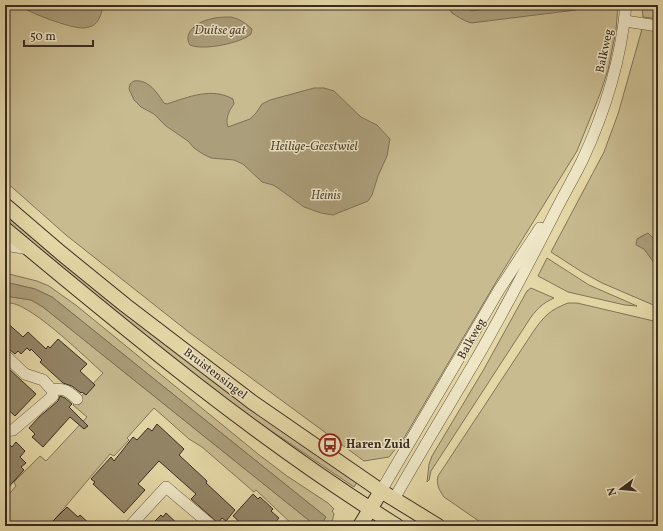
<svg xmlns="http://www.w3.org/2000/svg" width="663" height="531" font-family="Vollkorn,serif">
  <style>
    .green { fill: #c8bb90; stroke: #817459 }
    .water { fill: #ab9e7a; stroke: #7e7057 }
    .building { fill: #938567; stroke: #3a2c22 }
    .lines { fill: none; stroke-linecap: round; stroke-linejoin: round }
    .minor-casing { stroke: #655743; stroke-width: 12 }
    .major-casing { stroke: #3a2c22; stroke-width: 16 }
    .minor { stroke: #eee6c6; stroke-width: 11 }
    .major { stroke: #e5d8a7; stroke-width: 14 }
    .labels { text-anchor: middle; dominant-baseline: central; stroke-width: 3; stroke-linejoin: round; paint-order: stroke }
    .street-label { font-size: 12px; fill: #3a2c22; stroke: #eee6c6 }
    .park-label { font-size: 12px; font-style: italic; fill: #564938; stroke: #eee6c6 }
    .poi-label { font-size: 12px; font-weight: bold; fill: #3a2c22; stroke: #eee6c6; text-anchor: start }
    .water-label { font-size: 13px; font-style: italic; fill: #564838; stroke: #eee6c6 }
  </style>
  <rect width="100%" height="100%" fill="#e5d8a7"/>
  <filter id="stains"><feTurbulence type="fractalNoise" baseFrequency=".005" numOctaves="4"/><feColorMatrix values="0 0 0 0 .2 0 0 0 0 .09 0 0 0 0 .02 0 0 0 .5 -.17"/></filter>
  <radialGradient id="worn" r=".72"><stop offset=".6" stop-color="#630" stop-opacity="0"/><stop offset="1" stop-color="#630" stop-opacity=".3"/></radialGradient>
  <g class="green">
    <path d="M 5,5 L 446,5 L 453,14 L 576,9 L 575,5 L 618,5 L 616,30 L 608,70 L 600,94 L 577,151 L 496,282 L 404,438 L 389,457 L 364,461 L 190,333 L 66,235 L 5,181 Z"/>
    <path d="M 462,5 L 514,5 C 500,7 473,16 462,5 Z"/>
    <path d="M 642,5 L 655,5 L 658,7 L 658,19 L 643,17 Z"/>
    <path d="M 642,29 L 658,31 L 658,243 L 650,235 L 644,235 L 637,239 L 658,268 L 658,307 L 602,283 L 582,272 L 551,252 L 604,152 L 618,114 Z"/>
    <path d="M 5,211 L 358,481 L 354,487 L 282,438 L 241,412 L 5,223 Z"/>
    <path d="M 547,258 L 589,285 L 637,306 L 625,305 L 568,292 L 538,276 Z"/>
    <path d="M 5,273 L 37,281 L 49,286 L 77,306 L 258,454 L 287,476 L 328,503 L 334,509 L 332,511 L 334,514 L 331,526 L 320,526 L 326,517 L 52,297 L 35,289 L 5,282 Z"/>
    <path d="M 531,288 L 554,298 C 543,303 538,308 531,317 L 431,471 L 429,480 L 427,482 L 429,464 L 432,456 L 484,369 L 527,291 Z"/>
    <path d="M 5,296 L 31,300 L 43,307 L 316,526 L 294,526 L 256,490 L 254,492 L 202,447 L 189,439 L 154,408 L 127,438 L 129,440 L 114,456 L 110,454 L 49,526 L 5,526 L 5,499 L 16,486 L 14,482 L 40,456 L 46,461 L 87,417 L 73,405 L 103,373 C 89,361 22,294 5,304 Z"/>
    <path d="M 568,303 L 577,303 L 658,322 L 658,526 L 486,526 L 444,497 C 439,490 436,484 438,476 L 533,332 C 544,316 550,310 568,303 Z"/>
  </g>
  <g class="water">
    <path d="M 18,5 L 103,5 C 102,12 99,23 92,26 C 89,27 85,28 83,28 C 69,28 30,13 18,5 Z"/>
    <path d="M 445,5 L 462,5 L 465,8 L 472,11 L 514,5 L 575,5 L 576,10 L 471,23 C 460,19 452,14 445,5 Z"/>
    <path d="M 231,17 C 240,19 245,23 252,29 L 251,34 C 241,43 203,51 190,45 C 182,32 199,21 211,19 C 217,17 224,17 231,17 Z"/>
    <path d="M 134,81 C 149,79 157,93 164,103 L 167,104 C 188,97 212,87 233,99 L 234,104 C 229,111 225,118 228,127 L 250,119 L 256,113 L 262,104 L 270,100 L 314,88 L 324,88 L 334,91 L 361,117 L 377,125 L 390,139 L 387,156 L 378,176 L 372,195 L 368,201 L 333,215 L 321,213 L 304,207 L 278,188 L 273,185 L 262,182 L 243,164 L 234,160 L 211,158 L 203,154 L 194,148 L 188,141 L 166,126 L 154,114 L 141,107 L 134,100 L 129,89 L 130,84 Z"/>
    <path d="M 648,233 L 658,243 L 658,268 L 644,249 L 636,245 L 637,239 Z"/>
    <path d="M 5,282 L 35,289 L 52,297 L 326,517 L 320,526 L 316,526 L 43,307 L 31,300 L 5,296 Z"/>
  </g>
  <g class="building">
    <path d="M 5,321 L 23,337 L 28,332 L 46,349 L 48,346 L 50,348 L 58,339 L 87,364 L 80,371 L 95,385 L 86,395 L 82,392 L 81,393 L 72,386 L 63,383 L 40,362 L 42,360 L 31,349 L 30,351 L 27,348 L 21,354 L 18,351 L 15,354 L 10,350 L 5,348 Z"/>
    <path d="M 9,369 L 36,394 L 15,416 L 5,407 L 5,374 Z"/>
    <path d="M 60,396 L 65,398 L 72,404 L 69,407 L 88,426 L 84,429 L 70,417 L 43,447 L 32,437 L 35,434 L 29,428 L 39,417 L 58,401 Z"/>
    <path d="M 157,424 L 184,449 L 179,455 L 207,481 L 206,483 L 235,510 L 226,521 L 222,518 L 218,523 L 191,499 L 196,494 L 159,461 L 138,484 L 145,490 L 124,513 L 93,484 L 95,482 L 91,479 L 111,457 L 114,461 L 133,437 L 137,440 L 148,428 L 152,431 Z"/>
    <path d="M 16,442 L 25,451 L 20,457 L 26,463 L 21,467 L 24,470 L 5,491 L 5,448 L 9,444 L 12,447 Z"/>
    <path d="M 253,494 L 258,499 L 260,497 L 273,509 L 271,511 L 279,518 L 272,526 L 244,526 L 233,516 Z"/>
    <path d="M 67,507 L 78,517 L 80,515 L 92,526 L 48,526 Z"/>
    <path d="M 166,513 L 180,526 L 150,526 L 161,515 L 163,517 Z"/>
  </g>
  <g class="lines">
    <g class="minor-casing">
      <g id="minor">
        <path d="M 625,21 L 658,26"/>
        <path d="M 5,245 L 29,249"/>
        <path d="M 5,355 L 25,374 L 43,380 L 52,390 L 53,396 L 13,430 L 5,431"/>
        <path d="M 52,390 C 64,387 69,392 77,399"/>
        <path d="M 381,491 L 499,290 L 540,228"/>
        <path d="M 394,499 C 420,453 447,409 474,363 C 502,315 528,265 554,214 C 563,196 573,179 582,161 C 605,112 621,59 626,5"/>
        <path d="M 130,526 L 166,487 L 212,526"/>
      </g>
    </g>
    <g class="major-casing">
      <g id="major">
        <path d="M 5,205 L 61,253 L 125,305 L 252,402 L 381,491 L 438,526"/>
        <path d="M 5,229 C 131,334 258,439 397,526"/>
        <path d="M 360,526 L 381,491"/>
      </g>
    </g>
    <use href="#minor" class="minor"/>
    <use href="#major" class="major"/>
  </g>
  <defs>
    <g id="bus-ring" transform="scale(1.15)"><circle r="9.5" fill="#eee6c6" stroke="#8f2418" stroke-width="1.5"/><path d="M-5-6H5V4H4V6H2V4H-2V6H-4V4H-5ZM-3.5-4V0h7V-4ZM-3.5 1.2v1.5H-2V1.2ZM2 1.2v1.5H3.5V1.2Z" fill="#8f2418"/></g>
  </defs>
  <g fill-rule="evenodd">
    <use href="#bus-ring" x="330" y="445"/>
  </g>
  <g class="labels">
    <g class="street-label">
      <text transform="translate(605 51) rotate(-78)">Balkweg</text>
      <text transform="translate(472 339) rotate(-61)">Balkweg</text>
      <text transform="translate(215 374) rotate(37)">Bruistensingel</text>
    </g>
    <g class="park-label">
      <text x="326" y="196">Heinis</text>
    </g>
    <g class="poi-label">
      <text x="346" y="445">Haren Zuid</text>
    </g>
    <g class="water-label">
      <text x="220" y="31">Duitse gat</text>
      <text x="314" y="147">Heilige-Geestwiel</text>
    </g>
  </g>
  <rect width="663" height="531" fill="none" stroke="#e5d8a7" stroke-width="20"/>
  <rect x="6" y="6" width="651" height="519" fill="none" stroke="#3a2c22" stroke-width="2"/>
  <rect x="10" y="10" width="643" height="511" fill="none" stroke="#3a2c22"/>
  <g transform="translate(621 489) rotate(254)" stroke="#eee6c6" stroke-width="3" paint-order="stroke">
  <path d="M0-3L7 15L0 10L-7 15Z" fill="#3a2c22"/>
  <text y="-6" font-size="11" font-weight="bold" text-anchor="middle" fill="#3a2c22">N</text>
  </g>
  <path d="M24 40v6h69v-6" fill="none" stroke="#3a2c22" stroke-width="2"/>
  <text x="30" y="40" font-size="12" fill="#3a2c22" stroke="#eee6c6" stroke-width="3" paint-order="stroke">50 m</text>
  <rect width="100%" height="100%" filter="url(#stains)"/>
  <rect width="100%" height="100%" fill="url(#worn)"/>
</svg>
